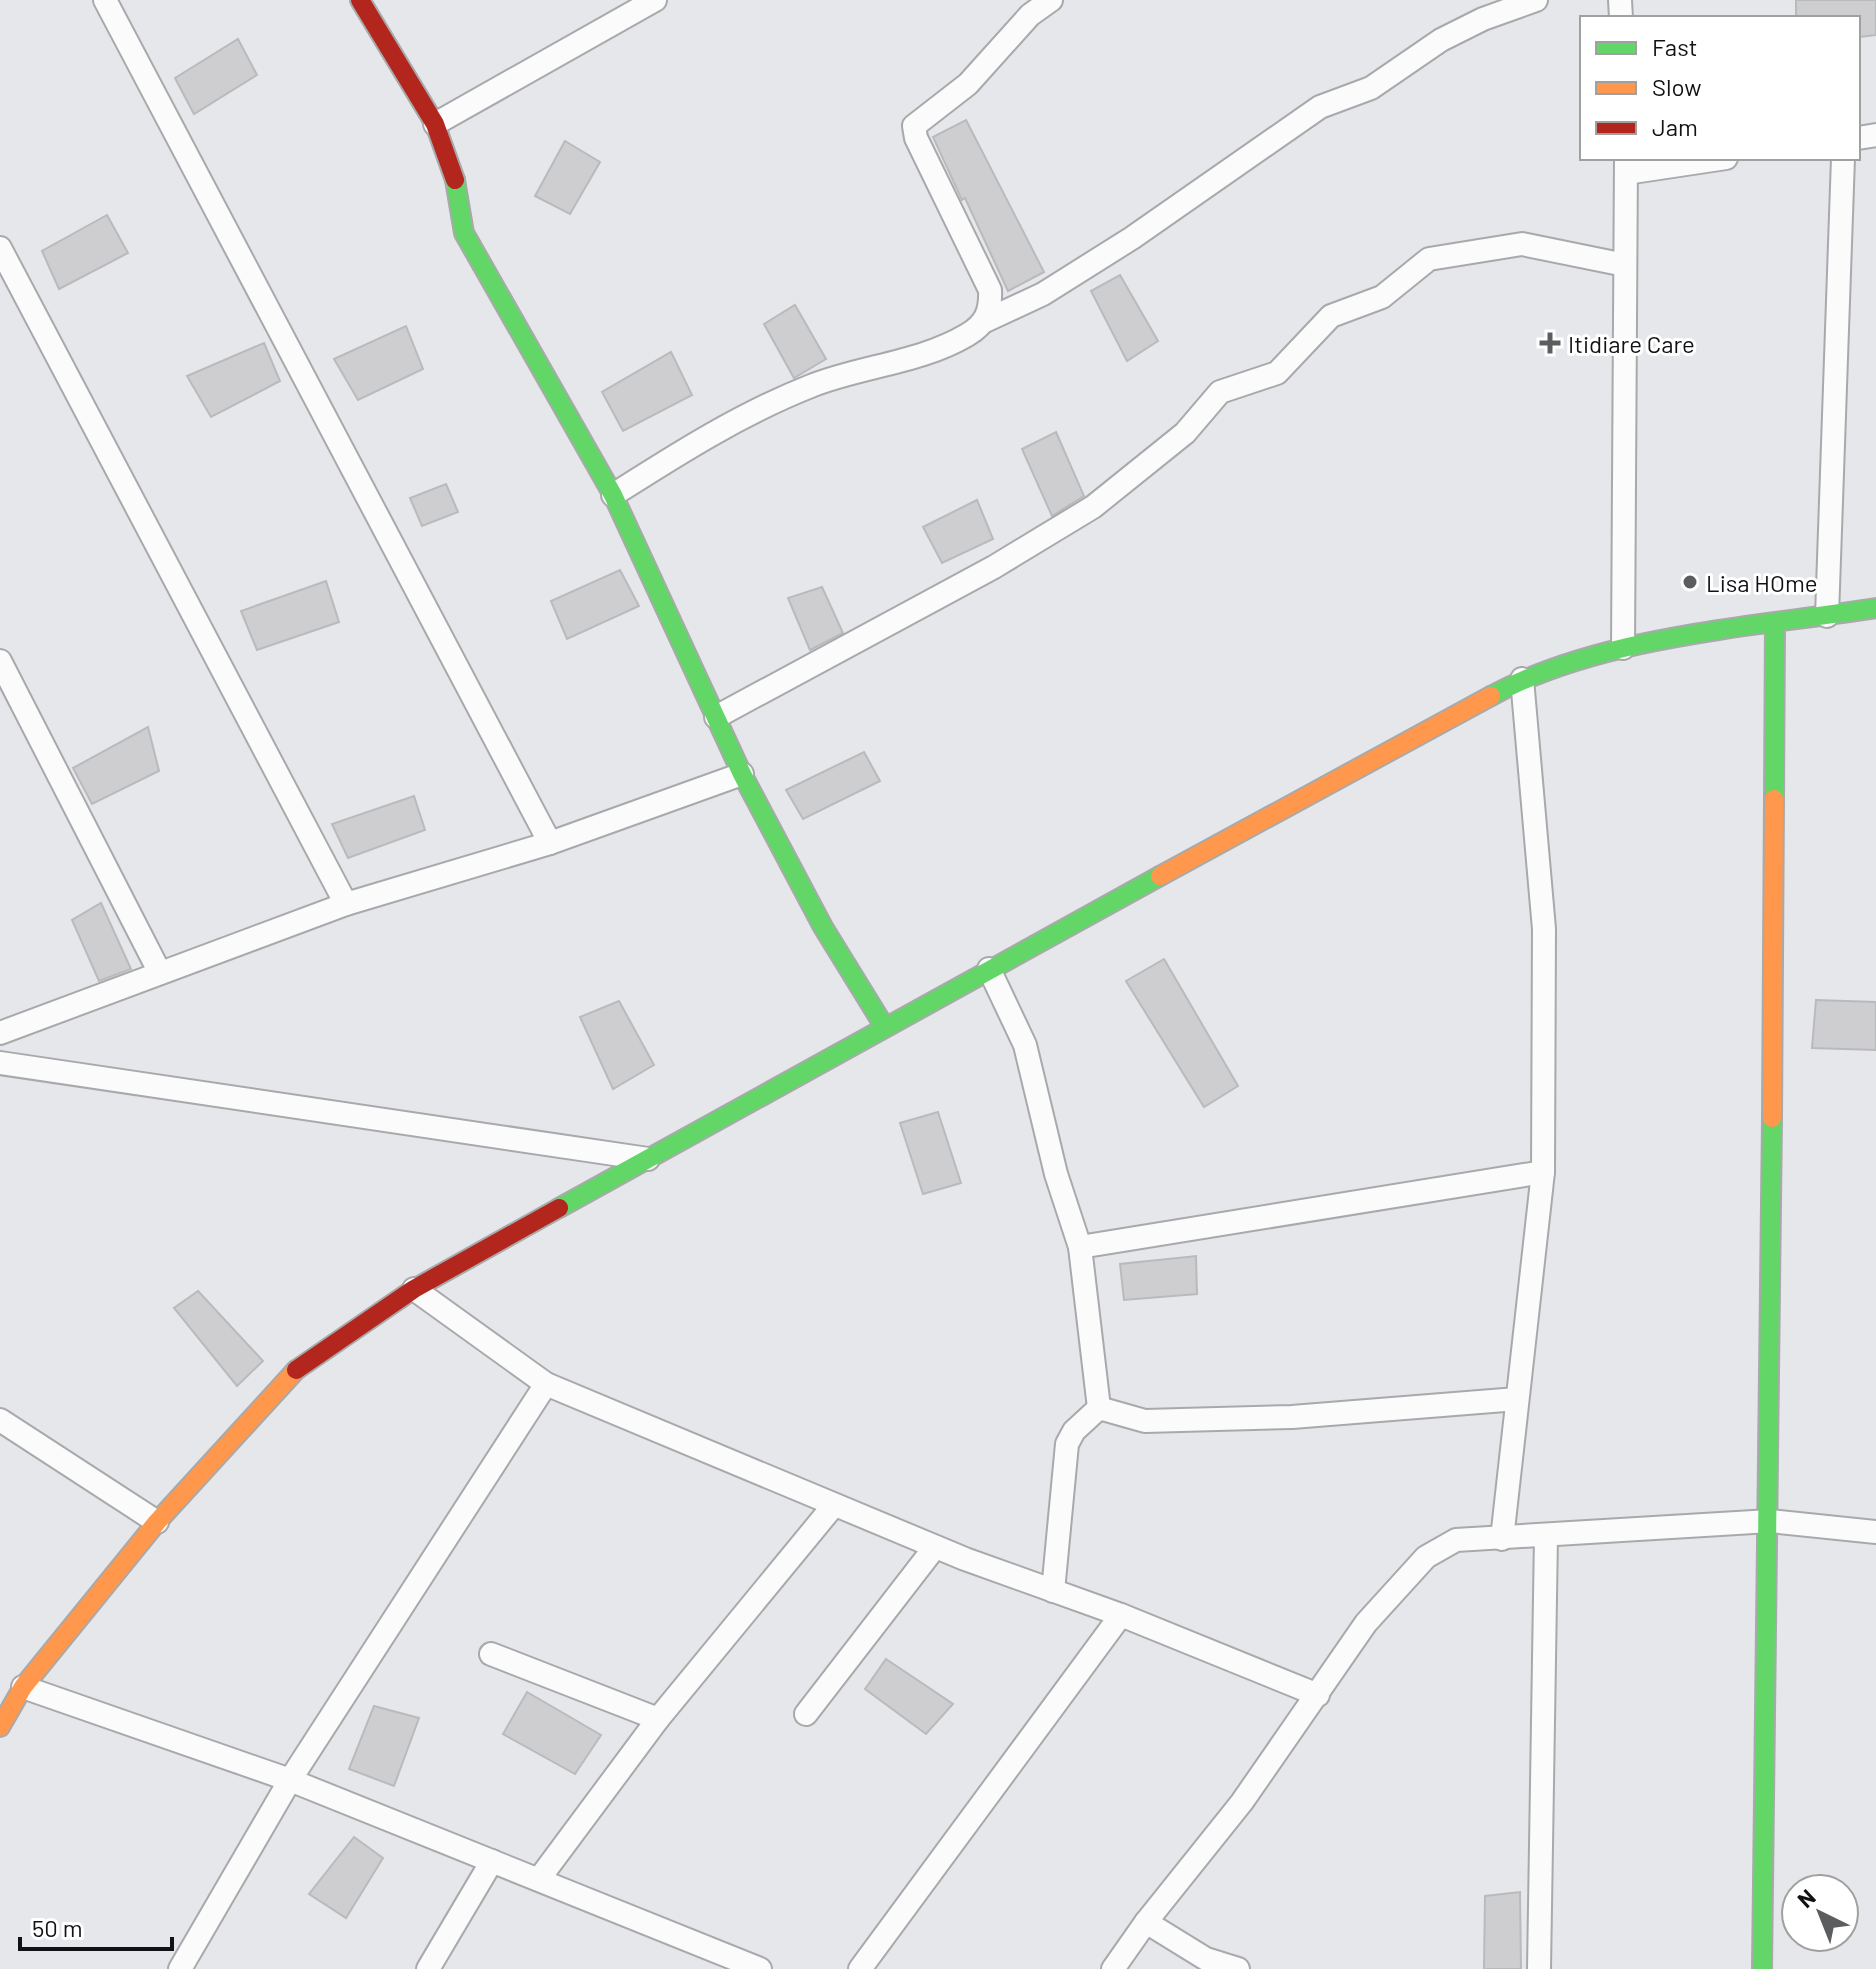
<svg xmlns="http://www.w3.org/2000/svg" width="1876" height="1969" font-family="Barlow,sans-serif">
  <style>
    .building { fill: #ceced1; stroke: #b9babc; stroke-width: 2 }
    .lines { fill: none; stroke-linecap: round; stroke-linejoin: round }
    .street-casing { stroke: #a8a9ab; stroke-width: 26 }
    .fast-casing { stroke: #a8a9ab; stroke-width: 22 }
    .slow-casing { stroke: #a8a9ab; stroke-width: 22 }
    .jam-casing { stroke: #a8a9ab; stroke-width: 22 }
    .street { stroke: #fbfbfc; stroke-width: 22 }
    .fast { stroke: #63d668; stroke-width: 18 }
    .slow { stroke: #ff974d; stroke-width: 18 }
    .jam { stroke: #b3261e; stroke-width: 18 }
    .poi-dot { fill: #5c5d5f; stroke: #fff; stroke-width: 3 }
    .labels { text-anchor: middle; dominant-baseline: central; stroke-width: 6; stroke-linejoin: round; paint-order: stroke }
    .poi-label { font-size: 24px; fill: #111214; stroke: #fff; text-anchor: start }
  </style>
  <rect width="100%" height="100%" fill="#e6e7ea"/>
  <g class="building">
    <path d="M 1796,0 L 1876,0 L 1876,35 L 1860,37 L 1858,18 L 1796,18 Z"/>
    <path d="M 238,39 L 257,75 L 194,114 L 175,78 Z"/>
    <path d="M 966,120 L 1044,272 L 1008,291 L 965,198 L 962,200 L 933,137 Z"/>
    <path d="M 565,141 L 600,162 L 570,214 L 535,196 Z"/>
    <path d="M 107,215 L 128,253 L 59,289 L 42,251 Z"/>
    <path d="M 1120,275 L 1158,341 L 1127,361 L 1091,291 Z"/>
    <path d="M 795,305 L 826,359 L 794,378 L 764,324 Z"/>
    <path d="M 406,326 L 423,369 L 358,400 L 334,359 Z"/>
    <path d="M 264,343 L 280,381 L 211,417 L 187,376 Z"/>
    <path d="M 671,352 L 692,395 L 623,431 L 602,392 Z"/>
    <path d="M 1056,432 L 1084,496 L 1052,516 L 1022,449 Z"/>
    <path d="M 446,484 L 458,512 L 422,526 L 410,498 Z"/>
    <path d="M 977,500 L 993,539 L 942,563 L 923,527 Z"/>
    <path d="M 620,570 L 639,606 L 567,639 L 551,601 Z"/>
    <path d="M 326,581 L 339,622 L 257,650 L 241,611 Z"/>
    <path d="M 822,587 L 843,633 L 810,650 L 788,598 Z"/>
    <path d="M 148,727 L 159,771 L 92,804 L 73,768 Z"/>
    <path d="M 864,752 L 880,781 L 803,819 L 786,790 Z"/>
    <path d="M 414,796 L 425,830 L 348,858 L 332,824 Z"/>
    <path d="M 101,903 L 131,969 L 99,981 L 72,920 Z"/>
    <path d="M 1164,959 L 1238,1086 L 1204,1107 L 1126,981 Z"/>
    <path d="M 1816,1000 L 1876,1002 L 1876,1050 L 1812,1048 Z"/>
    <path d="M 619,1001 L 654,1065 L 613,1089 L 580,1017 Z"/>
    <path d="M 938,1112 L 961,1183 L 923,1194 L 900,1123 Z"/>
    <path d="M 1196,1256 L 1197,1294 L 1124,1300 L 1120,1264 Z"/>
    <path d="M 198,1291 L 263,1361 L 237,1386 L 174,1308 Z"/>
    <path d="M 886,1659 L 953,1704 L 926,1734 L 865,1689 Z"/>
    <path d="M 527,1692 L 601,1735 L 575,1774 L 503,1734 Z"/>
    <path d="M 374,1706 L 419,1718 L 394,1786 L 349,1769 Z"/>
    <path d="M 354,1837 L 383,1858 L 346,1918 L 309,1894 Z"/>
    <path d="M 1520,1892 L 1521,1969 L 1484,1969 L 1485,1896 Z"/>
  </g>
  <g class="lines">
    <g class="street-casing">
      <g id="street">
        <path d="M 105,0 L 550,843"/>
        <path d="M 1620,0 L 1621,18"/>
        <path d="M 435,124 L 655,0"/>
        <path d="M 1858,138 L 1876,135"/>
        <path d="M 1626,173 L 1726,158"/>
        <path d="M 0,248 L 346,904"/>
        <path d="M 985,321 L 1043,294 L 1132,238 L 1320,107 L 1371,88 L 1441,40 L 1483,19 L 1536,0"/>
        <path d="M 613,495 C 676,455 740,414 811,386 C 861,366 920,363 967,335 C 986,324 991,311 990,290 L 916,138 L 914,126 L 968,84 L 1030,15 L 1051,0"/>
        <path d="M 1827,616 L 1843,158"/>
        <path d="M 1623,648 L 1626,158"/>
        <path d="M 0,661 L 160,973"/>
        <path d="M 716,717 L 994,567 L 1093,507 L 1185,433 L 1220,392 L 1277,373 L 1331,316 L 1382,297 L 1429,259 L 1522,244 L 1625,265"/>
        <path d="M 989,969 L 1025,1045 L 1056,1174 L 1080,1247 L 1099,1408"/>
        <path d="M 0,1033 L 346,904 L 550,843 L 742,774"/>
        <path d="M 0,1063 L 648,1159"/>
        <path d="M 1080,1247 L 1543,1172"/>
        <path d="M 414,1289 L 546,1384 L 965,1559 L 1121,1615 L 1318,1695"/>
        <path d="M 1099,1408 L 1145,1421 L 1292,1417 L 1517,1399"/>
        <path d="M 0,1420 L 157,1522"/>
        <path d="M 1502,1539 L 1543,1172 L 1544,929 L 1522,679"/>
        <path d="M 1053,1591 L 1067,1444 L 1074,1431 L 1099,1408"/>
        <path d="M 491,1654 L 658,1719"/>
        <path d="M 23,1687 L 290,1780 L 760,1969"/>
        <path d="M 806,1714 L 935,1547"/>
        <path d="M 539,1879 L 658,1719 L 834,1505"/>
        <path d="M 1146,1922 L 1206,1959 L 1238,1969"/>
        <path d="M 180,1969 L 290,1780 L 546,1384"/>
        <path d="M 428,1969 L 492,1861"/>
        <path d="M 860,1969 L 1121,1615"/>
        <path d="M 1113,1969 L 1146,1922 L 1242,1802 L 1366,1623 L 1426,1557 L 1456,1540 L 1770,1521 L 1876,1532"/>
        <path d="M 1539,1969 L 1546,1536"/>
      </g>
    </g>
    <g class="fast-casing">
      <g id="fast">
        <path d="M 455,180 L 464,233 L 613,495 L 742,774 L 823,927 L 884,1026"/>
        <path d="M 1491,696 C 1600,636 1753,627 1876,608"/>
        <path d="M 1774,799 L 1775,623"/>
        <path d="M 559,1208 L 1160,876"/>
        <path d="M 1762,1969 L 1772,1118"/>
      </g>
    </g>
    <g class="slow-casing">
      <g id="slow">
        <path d="M 1160,876 L 1491,696"/>
        <path d="M 1772,1118 L 1774,799"/>
        <path d="M 0,1727 L 23,1687 L 157,1522 L 296,1370"/>
      </g>
    </g>
    <g class="jam-casing">
      <g id="jam">
        <path d="M 360,0 L 435,124 L 455,180"/>
        <path d="M 296,1370 L 414,1289 L 559,1208"/>
      </g>
    </g>
    <use href="#street" class="street"/>
    <use href="#fast" class="fast"/>
    <use href="#slow" class="slow"/>
    <use href="#jam" class="jam"/>
  </g>
  <g class="poi-dot">
    <path d="M1546 331h8v8h8v8h-8v8h-8v-8h-8v-8h8z"/>
    <circle cx="1690" cy="582" r="8"/>
  </g>
  <g class="labels">
    <g class="poi-label">
      <text x="1568" y="343">Itidiare Care</text>
      <text x="1706" y="582">Lisa HOme</text>
    </g>
  </g>
  <rect x="1580" y="16" width="280" height="144" fill="#ffffff" stroke="#a0a0a1" stroke-width="2"/>
  <rect x="1596" y="42" width="40" height="12" fill="#63d668" stroke="#a0a0a1" stroke-width="2"/>
  <text x="1652" y="56" font-size="24" fill="#111214">Fast</text>
  <rect x="1596" y="82" width="40" height="12" fill="#ff974d" stroke="#a0a0a1" stroke-width="2"/>
  <text x="1652" y="96" font-size="24" fill="#111214">Slow</text>
  <rect x="1596" y="122" width="40" height="12" fill="#b3261e" stroke="#a0a0a1" stroke-width="2"/>
  <text x="1652" y="136" font-size="24" fill="#111214">Jam</text>
  <g transform="translate(1820 1913) rotate(317)"><circle r="38" fill="#ffffff" stroke="#a0a0a1" stroke-width="2"/>
  <path d="M0-6L14 30L0 20L-14 30Z" fill="#5c5d5f"/>
  <text y="-12" font-size="22" font-weight="bold" text-anchor="middle" fill="#111214">N</text>
  </g>
  <path d="M20 1937v12h152v-12" fill="none" stroke="#111214" stroke-width="4"/>
  <text x="32" y="1937" font-size="24" fill="#111214" stroke="#ffffff" stroke-width="6" paint-order="stroke">50 m</text>
</svg>
